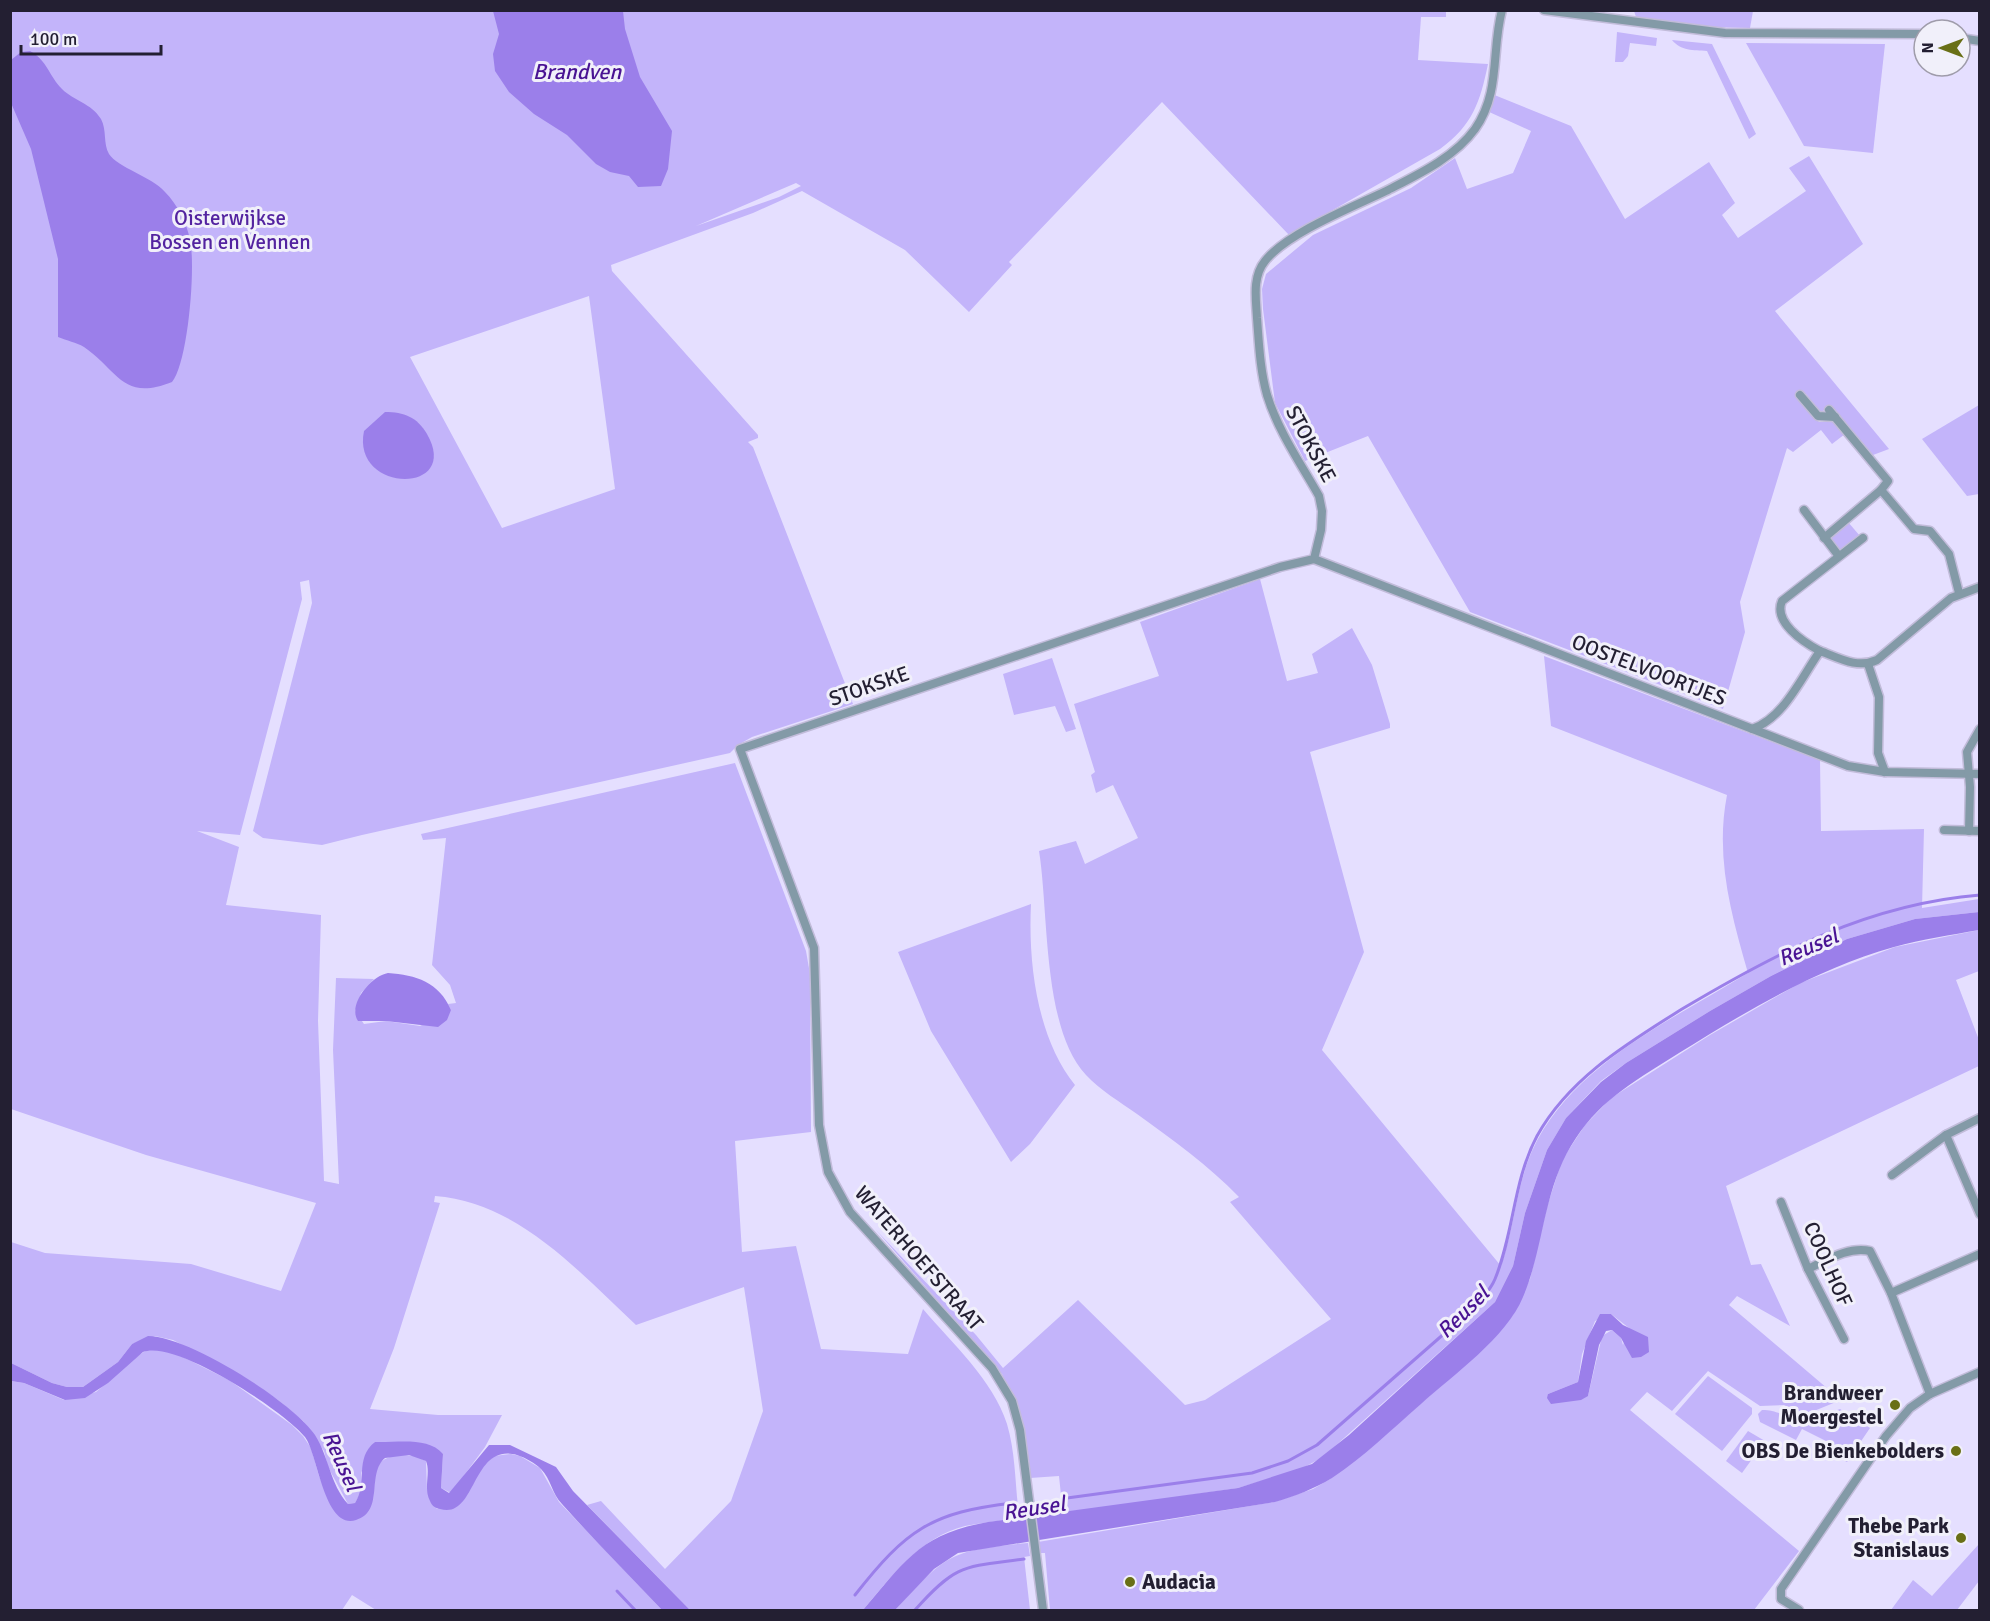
<svg xmlns="http://www.w3.org/2000/svg" width="1990" height="1621" font-family="Signika,sans-serif">
  <style>
    .green { fill: #c3b4fa; fill-rule: evenodd }
    .water { fill: #9b7fea }
    .lines { fill: none; stroke-linecap: round; stroke-linejoin: round }
    .stream { stroke: #9b7fea; stroke-width: 3 }
    .minor-casing { stroke: #c2bcda; stroke-width: 11 }
    .minor { stroke: #839aa7; stroke-width: 8 }
    .poi-dot { fill: #696f16; stroke: #f1f0fa; stroke-width: 2 }
    .labels { text-anchor: middle; dominant-baseline: central; stroke-width: 6; stroke-linejoin: round; paint-order: stroke }
    .park-label { font-size: 21px; fill: #5323a0; stroke: #f1f0fa }
    .street-label { font-size: 21px; fill: #231f32; stroke: #f1f0fa }
    .poi-label { font-size: 21px; font-weight: bold; fill: #231f32; stroke: #f1f0fa; text-anchor: end }
    .water-label { font-size: 22px; font-style: italic; fill: #491393; stroke: #f1f0fa }
  </style>
  <rect width="100%" height="100%" fill="#e5dfff"/>
  <g class="green">
    <path d="M 1446,10 L 1446,17 L 1421,17 L 1418,60 L 1488,64 C 1480,102 1473,125 1440,149 L 1289,235 L 1162,102 L 1009,262 L 1012,265 L 969,312 L 905,250 L 802,191 L 753,213 L 611,265 L 612,271 L 758,435 L 758,438 L 748,442 L 753,447 L 853,704 L 752,737 L 738,745 L 730,753 L 362,835 L 322,845 L 263,838 L 253,831 L 312,603 L 309,580 L 300,582 L 302,599 L 240,835 L 197,831 L 239,847 L 226,905 L 321,915 L 318,1021 L 324,1181 L 339,1184 L 333,1050 L 336,978 L 374,979 L 361,993 L 355,1011 L 364,1024 L 386,1021 L 420,1026 L 451,1010 L 448,1004 L 456,1003 L 450,985 L 432,965 L 446,838 L 423,840 L 421,834 L 735,763 L 806,951 L 810,974 L 811,1132 L 735,1141 L 742,1252 L 796,1246 L 821,1349 L 908,1354 L 923,1309 C 952,1343 993,1380 1007,1424 C 1015,1451 1015,1479 1018,1507 L 1024,1507 L 1026,1517 C 1006,1520 985,1522 965,1526 C 920,1537 891,1577 863,1610 L 690,1610 L 587,1505 L 601,1501 L 665,1569 L 731,1501 L 763,1411 L 744,1287 L 636,1325 C 579,1272 518,1202 435,1196 L 434,1202 L 440,1203 L 394,1348 L 370,1409 L 438,1415 L 502,1415 L 485,1447 L 451,1493 L 441,1488 L 443,1454 L 394,1443 L 375,1442 L 361,1473 L 362,1491 L 355,1503 L 348,1504 L 328,1467 L 324,1451 L 303,1421 L 278,1400 L 244,1377 L 173,1340 L 155,1336 L 132,1344 L 118,1362 L 83,1387 L 67,1387 L 52,1383 L 11,1363 L 11,1242 L 45,1253 L 191,1264 L 281,1291 L 316,1203 L 146,1155 L 11,1109 L 11,11 ZM 796,183 L 801,186 L 779,197 L 696,226 ZM 589,296 L 615,489 L 502,528 L 410,357 Z"/>
    <path d="M 1634,11 L 1753,11 L 1750,28 L 1708,27 L 1637,20 Z"/>
    <path d="M 1617,32 L 1657,38 L 1656,46 L 1630,43 L 1628,56 L 1623,62 L 1615,62 Z"/>
    <path d="M 1672,40 L 1712,44 L 1756,134 L 1749,139 L 1707,51 C 1693,50 1681,51 1672,40 Z"/>
    <path d="M 1746,43 L 1885,44 L 1873,153 L 1804,146 Z"/>
    <path d="M 1492,94 L 1571,126 L 1625,219 L 1709,162 L 1735,203 L 1722,215 L 1738,238 L 1806,191 L 1789,168 L 1809,156 L 1863,244 L 1775,311 L 1889,449 L 1873,455 L 1831,406 L 1821,412 L 1806,394 L 1802,403 L 1819,422 L 1835,422 L 1845,434 L 1832,444 L 1821,430 L 1793,452 L 1787,448 L 1740,602 L 1745,632 L 1723,709 L 1470,612 L 1368,436 L 1305,461 L 1275,403 L 1263,309 L 1262,289 L 1266,274 L 1313,235 L 1411,188 L 1455,158 L 1467,189 L 1513,173 L 1531,131 L 1487,111 Z"/>
    <path d="M 1979,405 L 1979,494 L 1967,496 L 1922,439 Z"/>
    <path d="M 1848,522 L 1860,536 L 1845,549 L 1839,550 L 1831,542 L 1831,537 Z"/>
    <path d="M 1260,579 L 1287,681 L 1318,673 L 1312,654 L 1352,628 L 1372,665 L 1390,724 L 1390,728 L 1310,752 L 1364,952 L 1322,1050 L 1501,1266 C 1514,1229 1516,1188 1532,1151 C 1571,1065 1672,1020 1748,973 C 1731,914 1715,857 1727,795 L 1551,726 L 1544,656 L 1820,760 L 1821,831 L 1924,829 L 1922,908 L 1979,899 L 1979,912 L 1915,919 L 1847,939 L 1771,976 L 1710,1011 L 1626,1063 L 1601,1081 L 1566,1118 L 1547,1150 L 1525,1213 L 1513,1266 L 1495,1302 L 1323,1457 L 1301,1469 L 1238,1488 L 1063,1514 L 1059,1476 L 1030,1478 L 1021,1418 L 1002,1374 L 875,1229 L 976,1335 L 1003,1368 L 1078,1300 L 1185,1405 L 1205,1400 L 1331,1319 L 1230,1202 L 1239,1197 C 1208,1165 1173,1140 1137,1114 C 1120,1102 1100,1090 1086,1075 C 1042,1028 1049,912 1039,851 L 1076,841 L 1085,864 L 1138,838 L 1113,785 L 1096,793 L 1091,775 L 1095,772 L 1074,704 L 1159,676 L 1140,622 Z"/>
    <path d="M 1052,658 L 1076,729 L 1066,732 L 1055,706 L 1014,715 L 1003,674 Z"/>
    <path d="M 1031,904 C 1028,963 1037,1038 1075,1085 L 1030,1144 L 1011,1162 L 931,1031 L 898,952 Z"/>
    <path d="M 1979,930 L 1979,971 L 1956,980 L 1979,1040 L 1979,1066 L 1726,1186 L 1751,1265 L 1761,1264 L 1790,1326 L 1737,1296 L 1729,1305 L 1841,1400 L 1809,1413 L 1799,1413 L 1784,1405 L 1760,1406 L 1708,1371 L 1672,1411 L 1647,1392 L 1630,1410 L 1799,1551 L 1754,1610 L 1050,1610 L 1045,1553 L 1039,1553 L 1038,1542 L 1274,1502 L 1313,1489 L 1330,1479 L 1368,1450 L 1475,1356 L 1513,1315 L 1530,1279 L 1547,1207 L 1562,1160 L 1585,1125 L 1611,1098 L 1710,1035 L 1800,983 L 1895,947 ZM 1611,1314 L 1629,1328 L 1623,1345 L 1621,1338 L 1612,1330 L 1602,1336 L 1588,1396 L 1548,1394 L 1578,1382 L 1582,1354 L 1595,1321 Z"/>
    <path d="M 148,1349 L 171,1351 L 229,1380 L 292,1425 L 303,1436 L 311,1448 L 319,1476 L 336,1513 L 373,1500 L 376,1467 C 388,1452 409,1452 426,1461 L 427,1490 L 437,1509 L 494,1456 L 511,1454 L 520,1456 L 540,1468 L 559,1502 L 662,1610 L 376,1610 L 352,1595 L 342,1610 L 11,1610 L 10,1381 L 24,1383 L 64,1400 L 96,1392 L 135,1358 Z"/>
    <path d="M 1708,1376 L 1752,1408 L 1752,1414 L 1722,1451 L 1675,1414 Z"/>
    <path d="M 1840,1409 L 1870,1428 L 1847,1462 L 1832,1454 L 1834,1445 L 1802,1429 L 1796,1440 L 1760,1422 L 1758,1414 L 1762,1410 C 1779,1410 1785,1418 1798,1419 C 1811,1421 1828,1413 1840,1409 Z"/>
    <path d="M 1748,1431 L 1765,1441 L 1742,1473 L 1726,1461 Z"/>
    <path d="M 1028,1543 L 1030,1556 L 1024,1557 L 1030,1610 L 895,1610 C 947,1553 951,1550 1028,1543 Z"/>
    <path d="M 1979,1544 L 1979,1581 L 1957,1610 L 1891,1610 L 1913,1580 L 1932,1596 Z"/>
  </g>
  <g class="water">
    <path d="M 493,11 L 623,11 L 625,29 L 640,77 L 672,131 L 668,169 L 661,186 L 638,187 L 629,176 L 610,172 L 596,164 L 567,135 L 534,114 L 509,92 L 495,71 L 493,54 L 499,34 Z"/>
    <path d="M 30,51 C 47,60 49,76 62,89 C 74,101 91,103 101,119 C 107,130 103,144 109,154 C 118,168 151,176 165,192 C 177,204 187,223 190,240 C 196,266 188,363 172,382 C 122,402 118,370 84,347 C 76,342 67,341 58,337 L 58,259 L 31,149 L 11,103 L 11,60 L 21,52 Z"/>
    <path d="M 385,412 C 404,412 417,417 427,434 C 462,495 351,494 364,431 Z"/>
    <path d="M 1979,912 L 1979,930 C 1951,935 1922,939 1894,947 C 1816,969 1747,1011 1679,1053 C 1641,1077 1601,1099 1576,1138 C 1543,1186 1545,1245 1523,1297 C 1506,1338 1454,1374 1421,1404 C 1392,1429 1364,1457 1332,1478 C 1314,1489 1295,1496 1275,1502 L 958,1553 L 934,1569 L 895,1610 L 863,1610 C 905,1561 920,1534 988,1522 L 1238,1488 L 1312,1464 L 1349,1435 L 1495,1302 L 1513,1266 L 1525,1213 L 1547,1150 L 1566,1118 L 1601,1082 L 1626,1063 L 1710,1011 L 1771,976 L 1847,939 L 1915,919 Z"/>
    <path d="M 388,973 C 416,975 439,982 451,1010 L 447,1020 L 438,1027 L 386,1021 L 358,1021 C 347,1005 371,976 388,973 Z"/>
    <path d="M 1600,1314 L 1611,1314 L 1623,1325 L 1648,1337 L 1649,1352 L 1641,1357 L 1632,1358 L 1621,1338 L 1612,1330 L 1606,1331 L 1599,1345 L 1588,1396 L 1581,1400 L 1551,1404 L 1547,1398 L 1548,1394 L 1578,1382 L 1586,1341 Z"/>
    <path d="M 148,1336 C 188,1336 292,1401 315,1435 C 329,1457 330,1484 348,1504 L 355,1503 C 368,1484 354,1458 375,1442 C 396,1443 428,1436 443,1454 L 441,1488 L 449,1493 L 489,1445 L 510,1445 L 556,1467 L 573,1491 L 690,1610 L 662,1610 C 629,1575 594,1540 562,1504 C 552,1494 551,1479 541,1469 C 535,1463 526,1458 517,1455 C 471,1442 477,1520 440,1509 C 435,1508 432,1506 430,1501 C 423,1488 431,1473 426,1461 L 409,1455 L 385,1458 C 366,1474 385,1511 356,1520 C 324,1530 318,1454 305,1437 C 284,1411 175,1339 143,1352 L 108,1383 L 85,1398 L 65,1400 L 24,1383 L 11,1381 L 11,1363 L 52,1383 L 67,1387 L 83,1387 L 118,1362 L 132,1344 Z"/>
  </g>
  <g class="lines">
    <g class="stream">
      <path d="M 1067,1498 L 1252,1473 L 1288,1461 L 1317,1445 L 1470,1311 C 1479,1302 1490,1291 1495,1279 C 1514,1233 1513,1181 1537,1136 C 1569,1078 1628,1043 1682,1009 C 1776,953 1868,904 1980,895"/>
      <path d="M 617,1591 L 635,1610"/>
      <path d="M 855,1595 C 906,1530 931,1512 1014,1503"/>
      <path d="M 915,1610 C 957,1563 964,1567 1024,1559"/>
    </g>
    <g class="minor-casing">
      <g id="minor">
        <path d="M 1544,10 L 1725,33 L 1924,34"/>
        <path d="M 1960,38 L 1980,41"/>
        <path d="M 1800,395 L 1818,416 L 1835,417"/>
        <path d="M 1829,410 L 1888,481 L 1881,490 L 1914,529 L 1930,531 L 1949,554 L 1959,593"/>
        <path d="M 1804,510 L 1838,555"/>
        <path d="M 1824,538 L 1881,490"/>
        <path d="M 1314,559 L 1848,766 L 1885,772 L 1980,774"/>
        <path d="M 1820,651 C 1803,642 1773,622 1782,601 L 1863,538"/>
        <path d="M 1868,664 L 1879,697 L 1878,753 L 1885,772"/>
        <path d="M 1752,729 C 1784,718 1801,678 1820,651 C 1839,658 1857,669 1877,660 L 1951,598 L 1980,587"/>
        <path d="M 1944,830 L 1980,831"/>
        <path d="M 1969,831 L 1970,787 L 1967,752 L 1980,729"/>
        <path d="M 1980,1118 L 1946,1135 L 1980,1214"/>
        <path d="M 1892,1175 L 1946,1135"/>
        <path d="M 1781,1202 L 1808,1269 L 1844,1339"/>
        <path d="M 1808,1269 C 1827,1260 1849,1246 1870,1251 L 1891,1293 L 1930,1394"/>
        <path d="M 1891,1293 L 1980,1254"/>
        <path d="M 1043,1610 L 1020,1430 L 1012,1401 L 992,1368 L 850,1212 L 828,1172 L 819,1125 L 814,948 L 740,749 L 1280,567 L 1314,559 L 1321,530 L 1322,511 L 1319,496 C 1301,464 1278,431 1267,395 C 1260,370 1259,344 1257,318 C 1256,299 1252,277 1265,261 C 1287,233 1353,207 1386,191 C 1417,175 1454,158 1475,129 C 1501,92 1491,51 1502,10"/>
        <path d="M 1799,1610 L 1781,1599 L 1781,1589 L 1886,1436 L 1910,1408 L 1930,1394 L 1980,1372"/>
      </g>
    </g>
    <use href="#minor" class="minor"/>
  </g>
  <g class="poi-dot">
    <circle cx="1895" cy="1405" r="6"/>
    <circle cx="1956" cy="1451" r="6"/>
    <circle cx="1961" cy="1538" r="6"/>
    <circle cx="1130" cy="1582" r="6"/>
  </g>
  <g class="labels">
    <g class="park-label">
      <text x="230" y="218">Oisterwijkse<tspan x="230" dy="24">Bossen en Vennen</tspan></text>
    </g>
    <g class="street-label">
      <text transform="translate(1311 444) rotate(62)">STOKSKE</text>
      <text transform="translate(1649 670) rotate(21)">OOSTELVOORTJES</text>
      <text transform="translate(869 686) rotate(-19)">STOKSKE</text>
      <text transform="translate(919 1258) rotate(49)">WATERHOEFSTRAAT</text>
      <text transform="translate(1828 1264) rotate(66)">COOLHOF</text>
    </g>
    <g class="poi-label">
      <text x="1883" y="1393">Brandweer<tspan x="1883" dy="24">Moergestel</tspan></text>
      <text x="1944" y="1451">OBS De Bienkebolders</text>
      <text x="1949" y="1526">Thebe Park<tspan x="1949" dy="24">Stanislaus</tspan></text>
      <text x="1142" y="1582" text-anchor="start">Audacia</text>
    </g>
    <g class="water-label">
      <text x="577" y="71">Brandven</text>
      <text transform="translate(1808 947) rotate(-23)">Reusel</text>
      <text transform="translate(1463 1312) rotate(-45)">Reusel</text>
      <text transform="translate(342 1461) rotate(66)">Reusel</text>
      <text transform="translate(1034 1508) rotate(-9)">Reusel</text>
    </g>
  </g>
  <rect width="1990" height="1621" fill="none" stroke="#231f32" stroke-width="24"/>
  <g transform="translate(1942 48) rotate(270)"><circle r="28" fill="#f1f0fa" stroke="#9f9caa" stroke-width="1.5"/>
  <path d="M0-4.5L10 22L0 15L-10 22Z" fill="#696f16"/>
  <text y="-9" font-size="16" font-weight="bold" text-anchor="middle" fill="#231f32">N</text>
  </g>
  <path d="M21 45v9h140v-9" fill="none" stroke="#231f32" stroke-width="3"/>
  <text x="30" y="45" font-size="18" fill="#231f32" stroke="#f1f0fa" stroke-width="4.5" paint-order="stroke">100 m</text>
</svg>
